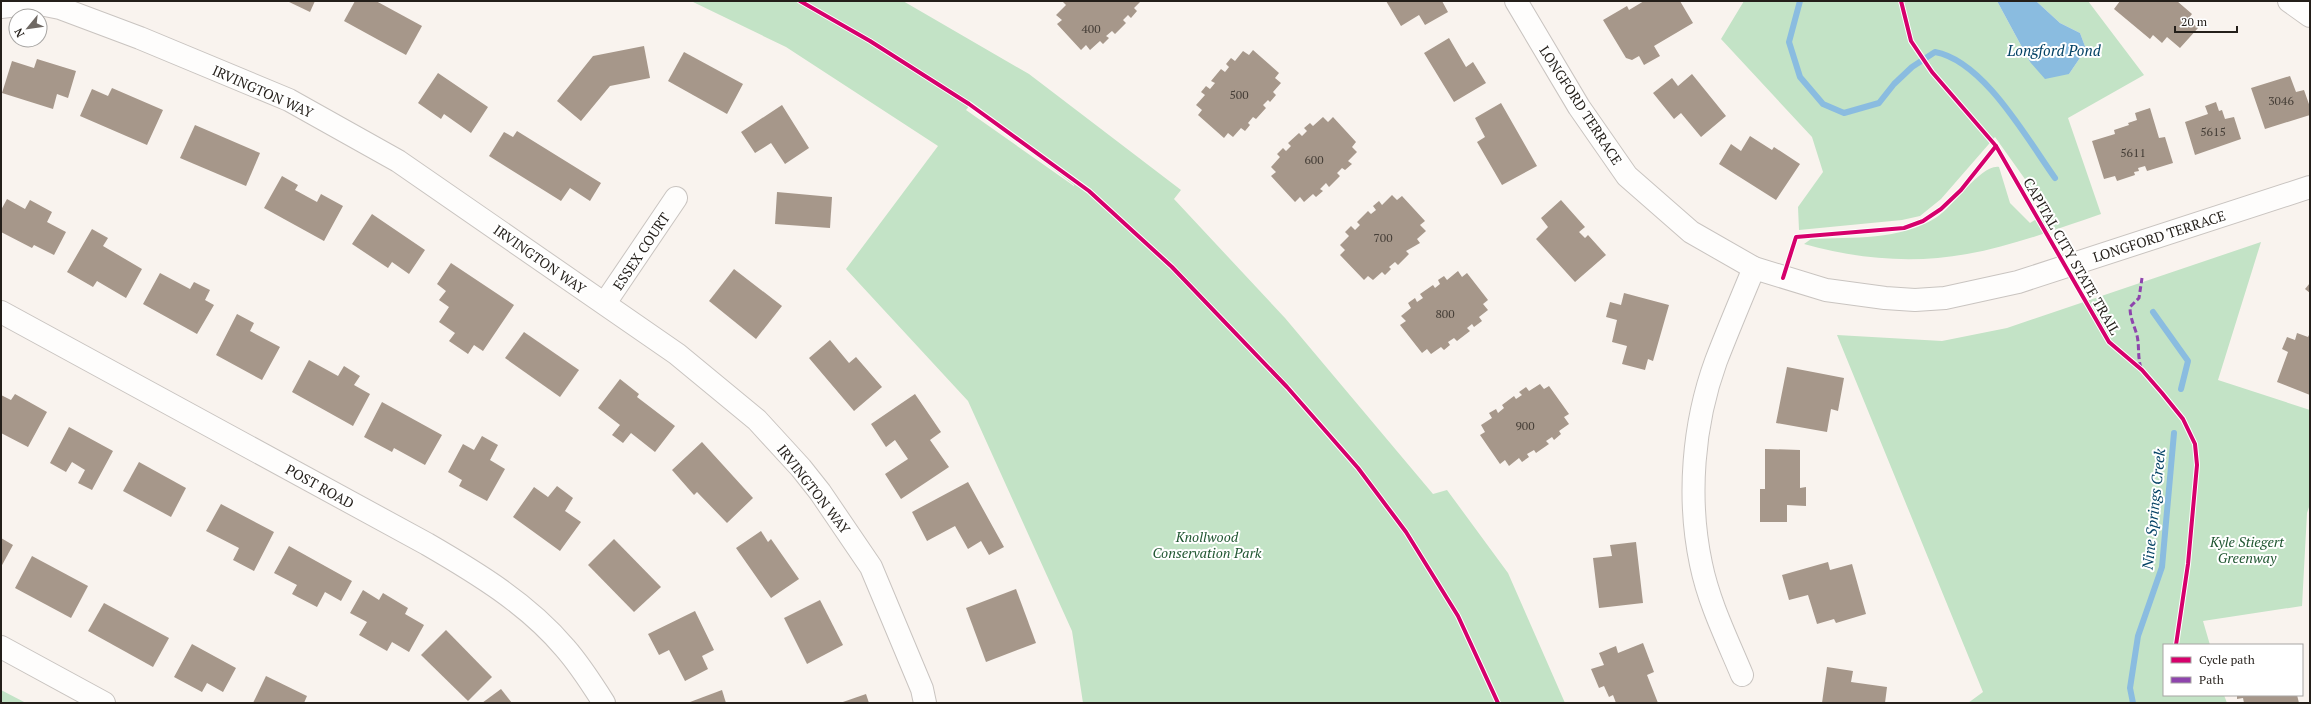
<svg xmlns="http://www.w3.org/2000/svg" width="2311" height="704" font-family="'PT Serif',serif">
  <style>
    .green { fill: #c3e3c6; fill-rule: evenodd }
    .water { fill: #8abce0 }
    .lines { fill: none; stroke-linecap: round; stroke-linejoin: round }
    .stream { stroke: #8abce0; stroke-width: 6 }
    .building { fill: #a6978a }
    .minor-casing { stroke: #c9c4c0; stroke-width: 24 }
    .minor { stroke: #fefdfc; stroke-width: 22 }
    .quiet { stroke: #8e44ad; stroke-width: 3; stroke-dasharray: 6 3; stroke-linecap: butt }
    .cycleway-casing { stroke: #fff; stroke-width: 6 }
    .cycleway { stroke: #d6006c; stroke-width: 4 }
    .labels { text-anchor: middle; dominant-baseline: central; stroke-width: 4; stroke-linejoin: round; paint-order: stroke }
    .number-label { font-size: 12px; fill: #443d36 }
    .street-label { font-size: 14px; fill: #241f1a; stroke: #fff }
    .park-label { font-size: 14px; font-style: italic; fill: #205631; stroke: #fff }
    .water-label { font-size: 15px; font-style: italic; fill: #044265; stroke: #fff }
  </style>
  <rect width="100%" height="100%" fill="#f9f3ee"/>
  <g class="green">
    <path d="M 691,1 L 903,1 L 1029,74 L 1181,190 L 1174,199 L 1285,318 L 1433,494 L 1447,490 L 1508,573 L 1565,703 L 1083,703 L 1072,631 L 968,401 L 846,269 L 938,146 L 786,47 ZM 970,105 L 1074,185 L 1074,186 L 966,110 Z"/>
    <path d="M 1744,1 L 1997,1 L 2030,62 L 2069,74 L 2086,49 L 2080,33 L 2060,23 L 2036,1 L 2088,1 L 2144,75 L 2068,118 L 2101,214 C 2057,229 2012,246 1967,254 C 1912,264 1857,259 1804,244 L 1811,239 C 1852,237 1900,241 1937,217 C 1953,207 1981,164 1999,167 L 2010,203 L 2030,223 L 2040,217 L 2037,196 L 1995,137 L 1941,199 L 1920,216 L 1902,220 L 1799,230 L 1798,207 L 1823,172 L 1812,137 L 1721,39 Z"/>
    <path d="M 2261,242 L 2218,380 L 2310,410 L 2310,504 L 2307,513 L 2302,606 L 2203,621 L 2210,645 L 2164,645 L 2164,695 L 2224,695 L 2227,703 L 1968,703 L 1983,692 L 1837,335 L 1942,341 L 2007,328 Z"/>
    <path d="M 1,690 L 26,703 L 1,703 Z"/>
  </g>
  <path class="water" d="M 1997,1 L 2036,1 L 2060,23 L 2080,33 L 2086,49 L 2069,74 L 2045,79 L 2030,62 Z"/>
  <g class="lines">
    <g class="stream">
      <path d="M 1800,1 L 1789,42 L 1800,77 L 1823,104 L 1844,113 L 1879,103 L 1894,84 L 1912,67 L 1935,52 C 1984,61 2027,139 2055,178"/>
      <path d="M 2153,312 L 2188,361 L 2181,389"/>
      <path d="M 2133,703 L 2130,688 L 2138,636 L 2162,567 L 2174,433"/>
    </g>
  </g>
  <g class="building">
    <path d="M 287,1 L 315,1 L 310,12 Z"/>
    <path d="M 355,1 L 376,1 L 422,26 L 406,55 L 344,21 Z"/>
    <path d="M 1062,1 L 1141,1 L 1134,8 L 1137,11 L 1131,18 L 1128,15 L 1123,20 L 1126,23 L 1115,34 L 1112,31 L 1106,36 L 1109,38 L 1103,44 L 1100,41 L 1090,50 L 1086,45 L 1081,50 L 1057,24 L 1062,20 L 1056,15 L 1066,5 Z"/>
    <path d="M 1386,1 L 1442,1 L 1448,12 L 1425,25 L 1419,15 L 1401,26 Z"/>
    <path d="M 1644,1 L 1680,1 L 1693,23 L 1654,46 L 1660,56 L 1644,65 L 1639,56 L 1632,60 L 1626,58 L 1603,20 L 1627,6 L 1629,10 Z"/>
    <path d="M 2120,1 L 2177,1 L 2192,14 L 2188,19 L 2198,28 L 2180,48 L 2167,37 L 2162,43 L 2153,35 L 2150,39 L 2114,9 Z"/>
    <path d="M 1449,38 L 1466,67 L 1473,62 L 1486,83 L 1454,102 L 1424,53 Z"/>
    <path d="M 644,46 L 650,78 L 610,86 L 581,121 L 557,101 L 593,56 Z"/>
    <path d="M 1253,50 L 1279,73 L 1275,78 L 1281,83 L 1273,92 L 1276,95 L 1270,102 L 1268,100 L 1263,105 L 1266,108 L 1256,119 L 1253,117 L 1248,123 L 1250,125 L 1245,131 L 1241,128 L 1233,137 L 1228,133 L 1224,138 L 1198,115 L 1202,110 L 1196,105 L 1205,95 L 1201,92 L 1206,86 L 1210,89 L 1215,83 L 1211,81 L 1221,69 L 1225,72 L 1229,67 L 1226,64 L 1231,58 L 1235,61 L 1243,51 L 1249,55 Z"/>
    <path d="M 684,52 L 743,84 L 727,114 L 668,81 Z"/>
    <path d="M 37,59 L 76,71 L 68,98 L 57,94 L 53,109 L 2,93 L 12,61 L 34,68 Z"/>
    <path d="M 438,73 L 488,107 L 471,133 L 444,114 L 441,119 L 418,103 Z"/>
    <path d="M 1692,74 L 1726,116 L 1701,137 L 1681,113 L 1674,119 L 1653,93 L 1672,78 L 1678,86 Z"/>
    <path d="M 2290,76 L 2296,92 L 2304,90 L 2310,107 L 2310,115 L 2265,129 L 2251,88 Z"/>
    <path d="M 112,88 L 163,110 L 147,145 L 80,116 L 92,89 L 108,96 Z"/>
    <path d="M 2216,102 L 2219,111 L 2222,110 L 2225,119 L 2234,117 L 2241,139 L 2195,155 L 2185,122 L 2208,114 L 2205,106 Z"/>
    <path d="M 1501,103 L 1537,166 L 1502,185 L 1477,142 L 1485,137 L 1475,118 Z"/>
    <path d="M 782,105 L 809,148 L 785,164 L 771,143 L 755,153 L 741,132 Z"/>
    <path d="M 2150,108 L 2159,138 L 2165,137 L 2173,163 L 2147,171 L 2145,166 L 2138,168 L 2139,171 L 2134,172 L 2135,175 L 2117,181 L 2115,176 L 2104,179 L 2092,141 L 2115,134 L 2114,130 L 2129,125 L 2128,123 L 2137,120 L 2135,113 Z"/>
    <path d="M 1323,117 L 1328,122 L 1333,117 L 1356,142 L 1352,147 L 1357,152 L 1348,161 L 1352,164 L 1345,170 L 1342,168 L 1337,173 L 1340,176 L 1329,187 L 1326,183 L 1320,189 L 1323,191 L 1316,197 L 1313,194 L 1304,202 L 1300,197 L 1295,202 L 1271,176 L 1276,172 L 1271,167 L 1280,157 L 1277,154 L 1283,148 L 1286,151 L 1291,146 L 1288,143 L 1299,133 L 1302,136 L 1307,131 L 1304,128 L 1310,123 L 1313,126 Z"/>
    <path d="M 195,125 L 260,153 L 246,186 L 180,158 Z"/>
    <path d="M 517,131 L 601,183 L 590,201 L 570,188 L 561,201 L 489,156 L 504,132 L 513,137 Z"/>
    <path d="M 1750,136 L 1772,150 L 1774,147 L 1800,164 L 1776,200 L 1719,164 L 1731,144 L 1741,151 Z"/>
    <path d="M 282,176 L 298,185 L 295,190 L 317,202 L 321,194 L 343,206 L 324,241 L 264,208 Z"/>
    <path d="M 777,192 L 832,197 L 830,228 L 775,224 Z"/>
    <path d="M 1392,195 L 1397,200 L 1402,196 L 1425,221 L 1420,225 L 1426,231 L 1417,239 L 1420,243 L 1406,251 L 1409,254 L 1398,265 L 1395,262 L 1389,267 L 1391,269 L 1385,275 L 1382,272 L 1373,280 L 1368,276 L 1364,280 L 1340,255 L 1345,250 L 1340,245 L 1349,236 L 1345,232 L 1351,226 L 1355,230 L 1360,225 L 1357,222 L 1368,211 L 1371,214 L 1376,210 L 1373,206 L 1379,201 L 1382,205 Z"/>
    <path d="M 7,199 L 25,209 L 30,200 L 52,212 L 47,222 L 66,232 L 54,255 L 34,245 L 32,248 L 1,232 L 1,210 Z"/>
    <path d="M 1561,200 L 1585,227 L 1579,232 L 1585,238 L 1588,235 L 1606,255 L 1575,282 L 1536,239 L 1548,227 L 1541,218 Z"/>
    <path d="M 372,214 L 425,250 L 409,274 L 392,262 L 388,268 L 352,244 Z"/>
    <path d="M 92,229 L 108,238 L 103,246 L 142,269 L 126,298 L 97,281 L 93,287 L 67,272 Z"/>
    <path d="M 451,263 L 514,305 L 483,351 L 474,345 L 468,354 L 449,341 L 455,333 L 439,322 L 449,307 L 439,300 L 446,291 L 437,284 Z"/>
    <path d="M 734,269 L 782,306 L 756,339 L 709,301 Z"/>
    <path d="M 1458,271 L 1462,277 L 1467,273 L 1488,300 L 1483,304 L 1488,310 L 1479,317 L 1482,321 L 1474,327 L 1472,324 L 1467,328 L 1470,331 L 1457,341 L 1454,338 L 1448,342 L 1450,345 L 1444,350 L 1441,347 L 1431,354 L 1427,349 L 1422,353 L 1400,325 L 1406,321 L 1401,316 L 1411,308 L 1408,303 L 1415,298 L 1417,302 L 1423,298 L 1420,294 L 1433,285 L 1435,288 L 1440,284 L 1438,280 L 1444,276 L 1447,280 Z"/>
    <path d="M 160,273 L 190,289 L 194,282 L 210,290 L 205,300 L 214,305 L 197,334 L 143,304 Z"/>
    <path d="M 2310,283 L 2310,293 L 2305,289 Z"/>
    <path d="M 1624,293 L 1669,305 L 1653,361 L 1648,359 L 1645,370 L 1622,364 L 1627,346 L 1612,342 L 1617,320 L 1606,317 L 1610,302 L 1621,305 Z"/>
    <path d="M 237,314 L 254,323 L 250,331 L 280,347 L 262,380 L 216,355 Z"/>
    <path d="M 524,332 L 579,370 L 560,397 L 505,358 Z"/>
    <path d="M 2297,333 L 2308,337 L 2310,333 L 2310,395 L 2277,382 L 2288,352 L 2282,349 L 2287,337 L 2295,340 Z"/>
    <path d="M 830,340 L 849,363 L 856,357 L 882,387 L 854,411 L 809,358 Z"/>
    <path d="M 309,360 L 338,376 L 344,366 L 360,376 L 354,385 L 370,394 L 353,426 L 292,392 Z"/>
    <path d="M 1787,367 L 1844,378 L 1838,411 L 1831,409 L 1827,432 L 1776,423 Z"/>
    <path d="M 620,379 L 639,394 L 637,397 L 675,426 L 655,452 L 631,433 L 623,443 L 612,435 L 620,425 L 598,408 Z"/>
    <path d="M 1540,384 L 1544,389 L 1549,386 L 1569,414 L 1564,417 L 1569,424 L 1559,431 L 1561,434 L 1554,440 L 1552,437 L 1546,441 L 1549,444 L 1536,453 L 1534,450 L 1527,454 L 1529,457 L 1522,462 L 1519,458 L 1509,466 L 1505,460 L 1500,464 L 1480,435 L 1485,432 L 1481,425 L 1492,418 L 1489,413 L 1496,409 L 1498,413 L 1504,408 L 1502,405 L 1514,396 L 1516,399 L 1522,395 L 1519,392 L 1526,387 L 1529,391 Z"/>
    <path d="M 15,394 L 47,412 L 28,447 L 1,433 L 1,395 L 11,400 Z"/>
    <path d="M 915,394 L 941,432 L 930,440 L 949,467 L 901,499 L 885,474 L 908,459 L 895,440 L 886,447 L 871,424 Z"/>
    <path d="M 382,402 L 442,435 L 425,465 L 394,448 L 392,452 L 364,437 Z"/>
    <path d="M 69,427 L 113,451 L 92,490 L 78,483 L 85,470 L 72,462 L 66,472 L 50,463 Z"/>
    <path d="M 482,436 L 498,445 L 490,460 L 505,469 L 487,501 L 459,486 L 462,480 L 448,472 L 463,444 L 474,450 Z"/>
    <path d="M 702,442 L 753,498 L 727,523 L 697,492 L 694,495 L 672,470 Z"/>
    <path d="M 1765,449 L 1800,450 L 1800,488 L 1806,487 L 1806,506 L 1787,505 L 1787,522 L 1760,522 L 1760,489 L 1765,489 Z"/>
    <path d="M 139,462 L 186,488 L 171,517 L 123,491 Z"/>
    <path d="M 968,482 L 1004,547 L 989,555 L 981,541 L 968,549 L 955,526 L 927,541 L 912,512 Z"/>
    <path d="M 557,486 L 573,498 L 565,511 L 581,522 L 560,551 L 513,517 L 534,487 L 548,497 Z"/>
    <path d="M 221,504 L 274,532 L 254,571 L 233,560 L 239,548 L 206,531 Z"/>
    <path d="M 761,531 L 768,542 L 771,539 L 799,579 L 771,598 L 736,548 Z"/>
    <path d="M 1,538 L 13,545 L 1,567 Z"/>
    <path d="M 614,539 L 661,587 L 634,612 L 588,565 Z"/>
    <path d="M 1636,542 L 1643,603 L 1599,608 L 1593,558 L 1612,556 L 1610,545 Z"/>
    <path d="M 289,546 L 352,581 L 341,601 L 325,592 L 317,607 L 292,594 L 297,585 L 274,573 Z"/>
    <path d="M 32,556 L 88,586 L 71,618 L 15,588 Z"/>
    <path d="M 1828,562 L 1830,570 L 1852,564 L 1866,614 L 1836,623 L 1834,619 L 1817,624 L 1808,595 L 1789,600 L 1782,575 Z"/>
    <path d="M 1016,589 L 1036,643 L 986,662 L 966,608 Z"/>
    <path d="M 363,590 L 379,600 L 383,593 L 408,608 L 405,614 L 424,625 L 409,652 L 392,642 L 387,651 L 359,635 L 367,622 L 350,613 Z"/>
    <path d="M 820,600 L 843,645 L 807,664 L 784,618 Z"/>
    <path d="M 104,603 L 169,638 L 153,667 L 88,631 Z"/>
    <path d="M 695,611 L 714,650 L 702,656 L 708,669 L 685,681 L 669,650 L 659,655 L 648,634 Z"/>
    <path d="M 446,630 L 492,677 L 468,701 L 421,655 Z"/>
    <path d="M 1643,643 L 1654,672 L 1647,675 L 1658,703 L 1616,703 L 1613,695 L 1609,697 L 1604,686 L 1599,688 L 1591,669 L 1604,665 L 1599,653 L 1616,646 L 1618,653 Z"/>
    <path d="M 192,644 L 236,668 L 223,692 L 207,683 L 202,692 L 174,677 Z"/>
    <path d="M 1827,667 L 1853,671 L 1851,682 L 1887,687 L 1885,703 L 1822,703 Z"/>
    <path d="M 266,676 L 307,696 L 304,703 L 253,703 Z"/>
    <path d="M 501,689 L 512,703 L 482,703 Z"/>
    <path d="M 722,690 L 726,703 L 690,703 L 690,702 Z"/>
    <path d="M 866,694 L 869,703 L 840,703 Z"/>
    <path d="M 2237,695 L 2297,695 L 2299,703 L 2244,703 L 2243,698 L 2237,699 Z"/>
  </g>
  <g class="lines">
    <g class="minor-casing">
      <g id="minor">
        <path d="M 1516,1 L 1579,107 L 1627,176 L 1691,232 L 1754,268 L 1826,290 L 1885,298 L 1915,300 L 1945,298 L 2018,282 L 2310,187"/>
        <path d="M 2289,1 L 2310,16"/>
        <path d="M 1,7 L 35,3 L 60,8 L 140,38 L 289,100 L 398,161 L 677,354 L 757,420 L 801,468 L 820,492 L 871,567 L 922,689 L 925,703"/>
        <path d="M 605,303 L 676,198"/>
        <path d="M 1,312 L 427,544 C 477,573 528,604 565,648 C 580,665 592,684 604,703"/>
        <path d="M 1,647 L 104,703"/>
        <path d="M 1742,675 C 1727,639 1709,603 1701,564 C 1687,498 1693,424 1716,361 C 1728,330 1741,299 1754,268"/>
      </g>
    </g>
    <use href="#minor" class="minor"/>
    <path class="quiet" d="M 2141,368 C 2137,356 2140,343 2136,332 C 2133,323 2130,317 2130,307 L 2139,298 L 2142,278"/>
    <g class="cycleway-casing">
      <g id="cycleway">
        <path d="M 800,1 L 870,41 L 969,104 L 1089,191 L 1172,267 L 1287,387 L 1358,468 L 1406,532 L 1458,616 L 1498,703"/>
        <path d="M 1901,1 L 1911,41 L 1932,72 L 1996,146 L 2109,342 L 2142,370 L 2162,393 L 2183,419 L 2195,444 L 2197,465 L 2188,564 L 2176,645"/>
        <path d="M 1783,278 L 1796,237 L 1904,228 L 1923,221 L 1941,209 L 1961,190 L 1996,146"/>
      </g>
    </g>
    <use href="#cycleway" class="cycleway"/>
  </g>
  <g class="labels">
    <g class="number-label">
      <text x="1091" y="28">400</text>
      <text x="1239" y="94">500</text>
      <text x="2281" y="100">3046</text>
      <text x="2213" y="131">5615</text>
      <text x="2133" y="152">5611</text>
      <text x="1314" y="159">600</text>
      <text x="1383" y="237">700</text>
      <text x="1445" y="313">800</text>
      <text x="1525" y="425">900</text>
    </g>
    <g class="street-label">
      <text transform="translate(263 91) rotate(24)">IRVINGTON WAY</text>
      <text transform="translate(1581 105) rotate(57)">LONGFORD TERRACE</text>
      <text transform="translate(2159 236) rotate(-18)">LONGFORD TERRACE</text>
      <text transform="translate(641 251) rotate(-56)">ESSEX COURT</text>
      <text transform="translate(2072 256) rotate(60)">CAPITAL CITY STATE TRAIL</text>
      <text transform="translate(540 259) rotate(35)">IRVINGTON WAY</text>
      <text transform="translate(320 486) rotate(29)">POST ROAD</text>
      <text transform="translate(814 489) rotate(52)">IRVINGTON WAY</text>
    </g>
    <g class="park-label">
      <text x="1207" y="536">Knollwood<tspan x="1207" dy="16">Conservation Park</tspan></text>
      <text x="2247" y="541">Kyle Stiegert<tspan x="2247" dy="16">Greenway</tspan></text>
    </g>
    <g class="water-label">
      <text x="2054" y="50">Longford Pond</text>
      <text transform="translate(2153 509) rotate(-84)">Nine Springs Creek</text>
    </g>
  </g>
  <rect width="2311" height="704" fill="none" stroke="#241f1a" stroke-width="4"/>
  <rect x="2163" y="644" width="140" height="52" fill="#ffffff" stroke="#a7a5a3"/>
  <rect x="2171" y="657" width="20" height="6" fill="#d6006c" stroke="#a7a5a3"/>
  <text x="2199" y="664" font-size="12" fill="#241f1a">Cycle path</text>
  <rect x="2171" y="677" width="20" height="6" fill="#8e44ad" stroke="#a7a5a3"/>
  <text x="2199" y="684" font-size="12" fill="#241f1a">Path</text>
  <g transform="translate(28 28) rotate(241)"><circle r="19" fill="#ffffff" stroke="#a7a5a3"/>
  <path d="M0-3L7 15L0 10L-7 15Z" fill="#6f6964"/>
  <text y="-6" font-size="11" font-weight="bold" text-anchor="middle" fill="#241f1a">N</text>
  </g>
  <path d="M2175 26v6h62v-6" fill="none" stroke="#241f1a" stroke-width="2"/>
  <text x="2181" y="26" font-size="12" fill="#241f1a" stroke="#ffffff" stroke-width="3" paint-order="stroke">20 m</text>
</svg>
